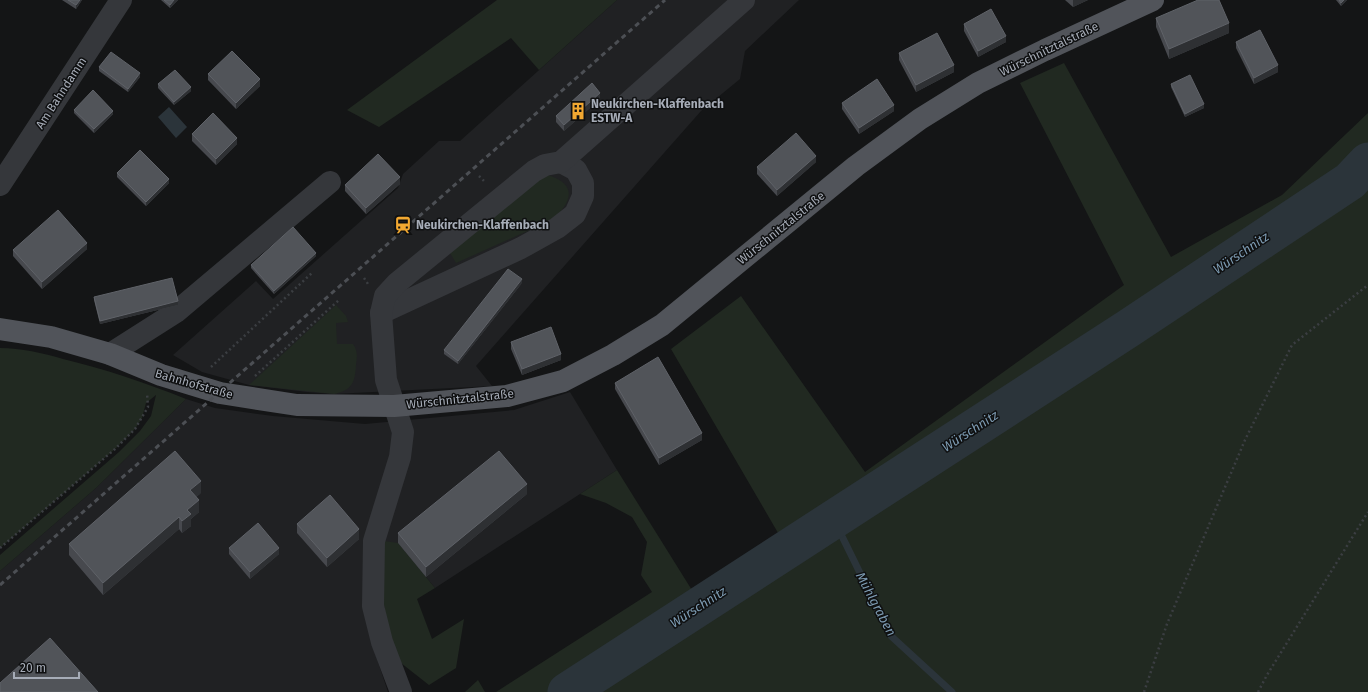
<svg xmlns="http://www.w3.org/2000/svg" width="1368" height="692" font-family="'Fira Sans',sans-serif">
  <style>
    .built { fill: #202123 }
    .green { fill: #212921 }
    .water { fill: #2b343a }
    .lines { fill: none; stroke-linecap: round; stroke-linejoin: round }
    .stream { stroke: #2b343a; stroke-width: 7 }
    .river { stroke: #2b343a; stroke-width: 39 }
    .path { stroke: #3b3e42; stroke-width: 2.5; stroke-dasharray: 2 3; stroke-linecap: butt }
    .minor { stroke: #35373b; stroke-width: 22 }
    .major { stroke: #51545a; stroke-width: 22 }
    .rail { stroke: #4c4f54; stroke-width: 3; stroke-dasharray: 5 4; stroke-linecap: butt }
    .wall { fill: #47494e }
    .shaded-wall { fill: #2e3033 }
    .building { fill: #515459; stroke: #5f6268 }
    .labels { text-anchor: middle; dominant-baseline: central; stroke-width: 3; stroke-linejoin: round; paint-order: stroke }
    .street-label { font-size: 12px; fill: #a6acb7; stroke: #0f1011 }
    .poi-label { font-size: 12px; font-weight: bold; fill: #a6acb7; stroke: #0f1011; text-anchor: start }
    .water-label { font-size: 13px; font-style: italic; fill: #7d9bb2; stroke: #0f1011 }
  </style>
  <rect width="100%" height="100%" fill="#141516"/>
  <g class="built">
    <path d="M 617,0 L 799,0 L 745,51 L 740,79 L 701,111 L 476,366 L 492,386 L 334,394 L 307,392 L 249,385 L 202,372 L 173,355 L 256,281 L 273,299 L 398,188 L 403,174 L 439,141 L 460,141 Z"/>
    <path d="M 570,392 L 617,470 L 435,588 L 426,577 L 365,538 L 375,653 L 388,692 L 0,692 L 0,571 L 96,488 L 186,399 L 215,408 L 273,416 L 365,424 L 514,410 Z"/>
  </g>
  <g class="green">
    <path d="M 497,0 L 617,0 L 539,70 L 511,38 L 379,127 L 347,110 Z"/>
    <path d="M 1064,63 L 1171,257 L 1282,195 L 1368,113 L 1368,692 L 496,692 L 652,592 L 641,575 L 647,542 L 632,517 L 606,503 L 580,494 L 617,470 L 695,595 L 781,538 L 671,349 L 741,296 L 865,472 L 1124,285 L 1020,83 Z"/>
    <path d="M 548,175 C 579,185 571,203 552,220 L 456,263 L 450,253 L 538,177 Z"/>
    <path d="M 336,305 L 346,316 L 348,322 L 336,323 L 337,344 L 353,344 C 358,351 357,357 356,365 C 355,383 352,390 334,394 L 249,385 Z"/>
    <path d="M 0,348 C 21,348 43,353 63,359 C 105,369 146,383 186,399 L 96,488 L 0,571 L 0,555 L 119,452 L 140,431 L 151,416 L 156,395 L 146,403 L 142,418 L 135,429 L 115,449 L 0,548 Z"/>
    <path d="M 384,541 L 398,543 L 435,588 L 417,599 L 432,639 L 464,619 L 456,668 L 429,685 L 401,663 L 389,635 L 381,587 Z"/>
    <path d="M 478,680 L 485,692 L 465,692 Z"/>
  </g>
  <path class="water" d="M 169,107 L 187,127 L 176,138 L 158,117 Z"/>
  <g class="lines">
    <path class="stream" d="M 834,520 L 891,636 L 952,692"/>
    <path class="river" d="M 567,692 L 1129,328 L 1350,181 L 1368,162"/>
    <g class="path">
      <path d="M 479,176 L 486,183"/>
      <path d="M 364,278 L 368,284"/>
      <path d="M 211,367 L 313,272"/>
      <path d="M 255,376 L 339,300"/>
      <path d="M 0,548 L 115,449 L 135,429 L 148,407 L 147,393"/>
      <path d="M 1144,692 L 1167,624 L 1245,440 L 1292,345 L 1368,285"/>
      <path d="M 1258,692 L 1267,675 L 1368,512"/>
    </g>
    <g class="minor">
      <path d="M 0,185 L 121,0"/>
      <path d="M 381,313 L 521,248 L 557,228 L 575,214 L 583,196 L 583,183 L 576,170 L 561,162"/>
      <path d="M 110,354 L 176,312 L 330,182"/>
      <path d="M 401,692 L 382,642 L 373,606 L 374,541 L 400,457 L 403,432 L 386,380 L 381,313 L 385,296 L 397,283 L 534,171 L 545,165 L 561,162 L 744,0"/>
    </g>
    <path class="major" d="M 0,329 L 51,337 L 110,354 L 161,375 L 220,393 L 297,405 L 394,406 L 507,396 L 563,381 L 613,355 L 662,325 L 856,166 L 920,119 L 978,83 L 1045,50 L 1153,0"/>
    <path class="rail" d="M 0,585 L 665,0"/>
  </g>
  <g class="wall">
    <path d="M 62,0 L 82,0 L 76,9 Z"/>
    <path d="M 161,0 L 178,0 L 170,8 Z"/>
    <path d="M 1065,0 L 1088,0 L 1073,7 Z"/>
    <path d="M 1336,0 L 1347,0 L 1341,6 Z"/>
    <path d="M 1156,18 L 1229,33 L 1169,59 L 1156,27 Z"/>
    <path d="M 964,24 L 1006,42 L 978,57 L 964,31 Z"/>
    <path d="M 1236,42 L 1278,72 L 1254,84 L 1236,48 Z"/>
    <path d="M 899,53 L 954,72 L 916,92 L 899,60 Z"/>
    <path d="M 99,67 L 140,77 L 128,92 L 99,71 Z"/>
    <path d="M 208,74 L 260,86 L 236,109 L 208,80 Z"/>
    <path d="M 158,84 L 191,91 L 174,105 L 158,88 Z"/>
    <path d="M 1171,84 L 1204,108 L 1185,117 L 1171,87 Z"/>
    <path d="M 600,99 L 564,131 L 556,122 L 556,116 Z"/>
    <path d="M 842,103 L 894,111 L 859,134 L 842,109 Z"/>
    <path d="M 74,110 L 113,114 L 94,133 L 74,113 Z"/>
    <path d="M 192,134 L 237,144 L 216,165 L 192,141 Z"/>
    <path d="M 816,162 L 777,196 L 757,174 L 757,167 Z"/>
    <path d="M 117,173 L 169,183 L 146,206 L 117,177 Z"/>
    <path d="M 400,184 L 366,214 L 345,191 L 345,185 Z"/>
    <path d="M 87,249 L 42,289 L 13,256 L 13,250 Z"/>
    <path d="M 316,256 L 274,294 L 251,268 L 251,265 Z"/>
    <path d="M 522,283 L 458,364 L 444,354 L 444,350 Z"/>
    <path d="M 94,297 L 178,305 L 100,324 L 94,300 Z"/>
    <path d="M 511,342 L 561,360 L 522,375 L 511,349 Z"/>
    <path d="M 615,383 L 702,440 L 659,465 L 615,389 Z"/>
    <path d="M 201,493 L 196,497 L 199,512 L 191,519 L 191,526 L 182,533 L 179,529 L 103,595 L 69,555 L 69,544 Z"/>
    <path d="M 527,494 L 426,577 L 398,543 L 398,533 Z"/>
    <path d="M 297,524 L 359,539 L 327,567 L 297,533 Z"/>
    <path d="M 229,548 L 279,554 L 250,579 L 229,554 Z"/>
  </g>
  <g class="shaded-wall">
    <path d="M 80,0 L 82,0 L 76,9 L 76,5 Z"/>
    <path d="M 174,0 L 178,0 L 170,8 L 170,5 Z"/>
    <path d="M 1073,0 L 1088,0 L 1073,7 Z"/>
    <path d="M 1344,0 L 1347,0 L 1341,6 L 1341,3 Z"/>
    <path d="M 1229,23 L 1229,33 L 1169,59 L 1169,49 Z"/>
    <path d="M 1006,36 L 1006,42 L 978,57 L 978,51 Z"/>
    <path d="M 954,65 L 954,72 L 916,92 L 916,85 Z"/>
    <path d="M 1278,65 L 1278,72 L 1254,84 L 1254,78 Z"/>
    <path d="M 140,73 L 140,77 L 128,92 L 128,89 Z"/>
    <path d="M 260,79 L 260,86 L 236,109 L 236,103 Z"/>
    <path d="M 191,87 L 191,91 L 174,105 L 174,102 Z"/>
    <path d="M 600,93 L 600,99 L 564,131 L 564,125 Z"/>
    <path d="M 1204,104 L 1204,108 L 1185,117 L 1185,114 Z"/>
    <path d="M 894,105 L 894,111 L 859,134 L 859,128 Z"/>
    <path d="M 113,111 L 113,114 L 94,133 L 94,129 Z"/>
    <path d="M 237,138 L 237,144 L 216,165 L 216,159 Z"/>
    <path d="M 816,156 L 816,162 L 777,196 L 777,190 Z"/>
    <path d="M 400,177 L 400,184 L 366,214 L 366,208 Z"/>
    <path d="M 169,179 L 169,183 L 146,206 L 146,202 Z"/>
    <path d="M 87,243 L 87,249 L 42,289 L 42,282 Z"/>
    <path d="M 316,253 L 316,256 L 274,294 L 274,291 Z"/>
    <path d="M 522,279 L 522,283 L 458,364 L 458,361 Z"/>
    <path d="M 178,301 L 178,305 L 100,324 L 100,321 Z"/>
    <path d="M 561,354 L 561,360 L 522,375 L 522,369 Z"/>
    <path d="M 702,433 L 702,440 L 659,465 L 659,458 Z"/>
    <path d="M 201,481 L 201,493 L 190,502 L 190,490 Z"/>
    <path d="M 527,484 L 527,494 L 426,577 L 426,567 Z"/>
    <path d="M 199,500 L 199,512 L 191,519 L 191,526 L 182,533 L 182,521 L 187,510 Z"/>
    <path d="M 179,517 L 179,529 L 103,595 L 103,583 Z"/>
    <path d="M 359,529 L 359,539 L 327,567 L 327,558 Z"/>
    <path d="M 279,548 L 279,554 L 250,579 L 250,572 Z"/>
  </g>
  <g class="building">
    <path d="M 68,0 L 80,0 L 76,5 Z"/>
    <path d="M 164,0 L 174,0 L 170,5 Z"/>
    <path d="M 1198,0 L 1219,0 L 1229,23 L 1169,49 L 1156,18 Z"/>
    <path d="M 1339,0 L 1344,0 L 1341,3 Z"/>
    <path d="M 991,9 L 1006,36 L 978,51 L 964,24 Z"/>
    <path d="M 1260,30 L 1278,65 L 1254,78 L 1236,42 Z"/>
    <path d="M 937,33 L 954,65 L 916,85 L 899,53 Z"/>
    <path d="M 232,51 L 260,79 L 236,103 L 208,74 Z"/>
    <path d="M 111,52 L 140,73 L 128,89 L 99,67 Z"/>
    <path d="M 175,70 L 191,87 L 174,102 L 158,84 Z"/>
    <path d="M 1190,75 L 1204,104 L 1185,114 L 1171,84 Z"/>
    <path d="M 877,79 L 894,105 L 859,128 L 842,103 Z"/>
    <path d="M 592,83 L 600,93 L 564,125 L 556,116 Z"/>
    <path d="M 93,90 L 113,111 L 94,129 L 74,110 Z"/>
    <path d="M 213,113 L 237,138 L 216,159 L 192,134 Z"/>
    <path d="M 796,133 L 816,156 L 777,190 L 757,167 Z"/>
    <path d="M 140,150 L 169,179 L 146,202 L 117,173 Z"/>
    <path d="M 378,154 L 400,177 L 366,208 L 345,185 Z"/>
    <path d="M 58,210 L 87,243 L 42,282 L 13,250 Z"/>
    <path d="M 293,227 L 316,253 L 274,291 L 251,265 Z"/>
    <path d="M 508,269 L 522,279 L 458,361 L 444,350 Z"/>
    <path d="M 172,278 L 178,301 L 100,321 L 94,297 Z"/>
    <path d="M 551,327 L 561,354 L 522,369 L 511,342 Z"/>
    <path d="M 658,357 L 702,433 L 659,458 L 615,383 Z"/>
    <path d="M 175,451 L 201,481 L 190,490 L 199,500 L 187,510 L 191,514 L 182,521 L 179,517 L 103,583 L 69,544 Z"/>
    <path d="M 499,451 L 527,484 L 426,567 L 398,533 Z"/>
    <path d="M 330,495 L 359,529 L 327,558 L 297,524 Z"/>
    <path d="M 258,523 L 279,548 L 250,572 L 229,548 Z"/>
    <path d="M 50,638 L 98,692 L 0,692 L 0,683 Z"/>
  </g>
  <defs>
    <g id="building-bare" transform="scale(1.38)"><path d="M-4-6H4V6H1V3H-1V6H-4ZM-2.5-4.3h1.7v1.8h-1.7ZM.8-4.3h1.7v1.8H.8ZM-2.5-1h1.7V.8h-1.7ZM.8-1h1.7V.8H.8Z" fill="#f2a831" stroke="#0f1011" stroke-width="2.5" paint-order="stroke"/></g>
    <g id="station-bare" transform="scale(1.38)"><path d="M-3-6H3Q5-6 5-4V2Q5 4 3 4L4.5 6H3L1.5 4h-3L-3 6H-4.5L-3 4Q-5 4-5 2V-4Q-5-6-3-6ZM-3.5-4v3h7v-3ZM-3.5 1v1.5H-2V1ZM2 1v1.5H3.5V1Z" fill="#f2a831" stroke="#0f1011" stroke-width="2.5" paint-order="stroke"/></g>
  </defs>
  <g fill-rule="evenodd">
    <use href="#building-bare" x="578" y="111"/>
    <use href="#station-bare" x="403" y="225"/>
  </g>
  <g class="labels">
    <g class="street-label">
      <text transform="translate(1049 49) rotate(-26)">Würschnitztalstraße</text>
      <text transform="translate(61 93) rotate(-57)">Am Bahndamm</text>
      <text transform="translate(781 228) rotate(-39)">Würschnitztalstraße</text>
      <text transform="translate(194 384) rotate(16)">Bahnhofstraße</text>
      <text transform="translate(460 399) rotate(-6)">Würschnitztalstraße</text>
    </g>
    <g class="poi-label">
      <text x="591" y="104">Neukirchen-Klaffenbach<tspan x="591" dy="14">ESTW-A</tspan></text>
      <text x="416" y="225">Neukirchen-Klaffenbach</text>
    </g>
    <g class="water-label">
      <text transform="translate(1241 253) rotate(-34)">Würschnitz</text>
      <text transform="translate(970 431) rotate(-33)">Würschnitz</text>
      <text transform="translate(876 604) rotate(62)">Mühlgraben</text>
      <text transform="translate(698 607) rotate(-33)">Würschnitz</text>
    </g>
  </g>
  <path d="M14 672v6h65v-6" fill="none" stroke="#a6acb7" stroke-width="2"/>
  <text x="20" y="672" font-size="12" fill="#a6acb7" stroke="#0f1011" stroke-width="3" paint-order="stroke">20 m</text>
</svg>
